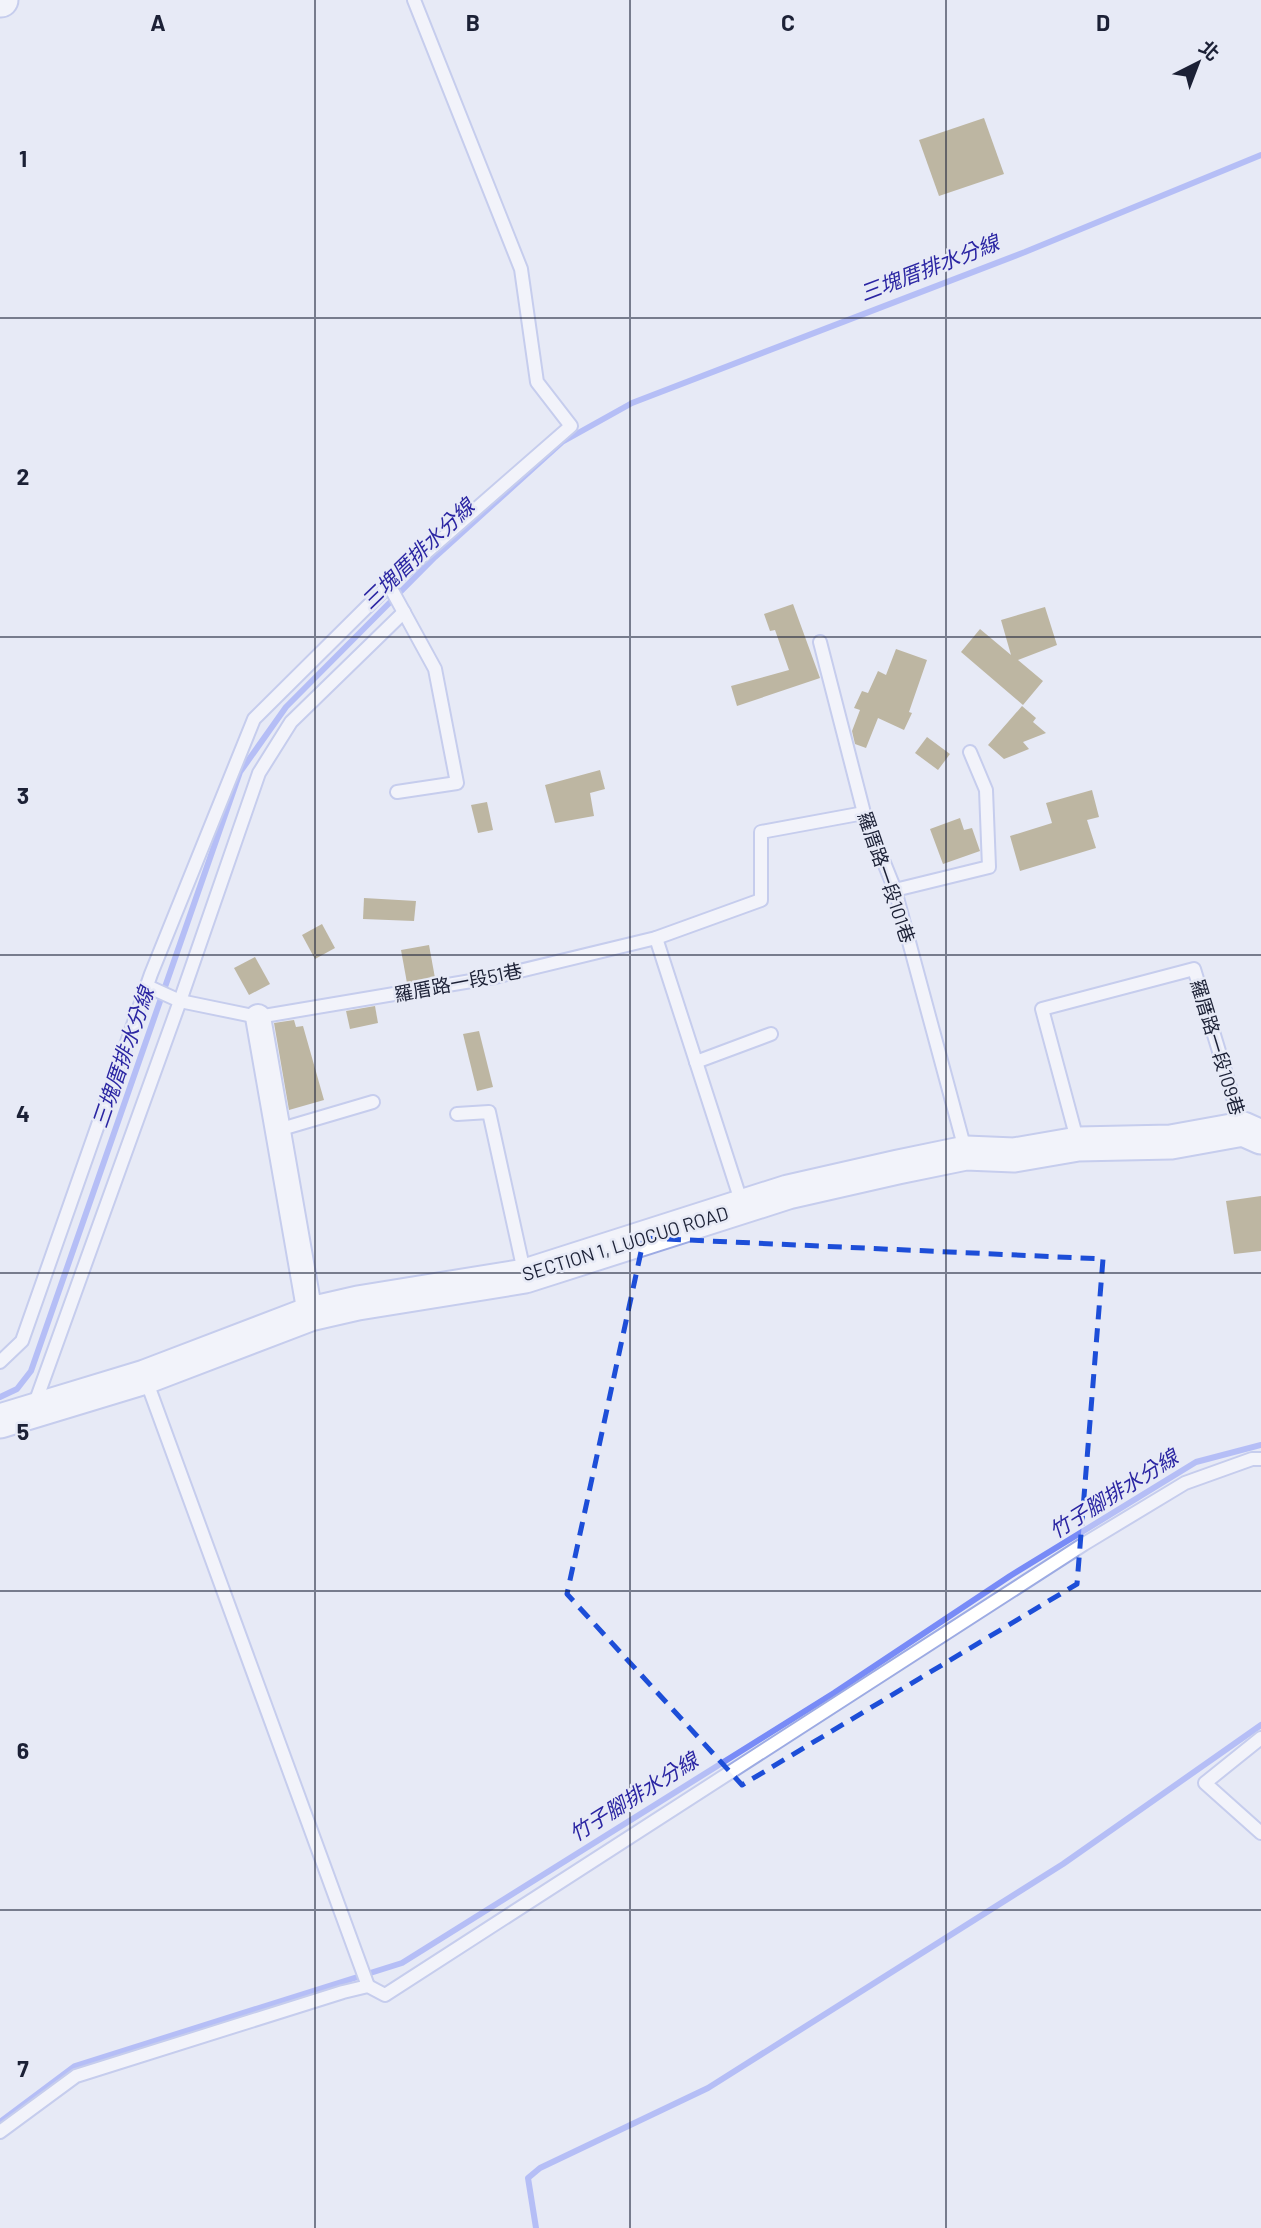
<svg xmlns="http://www.w3.org/2000/svg" width="1261" height="2228" font-family="Barlow,'Noto Sans TC',sans-serif">
  <style>
    .lines { fill: none; stroke-linecap: round; stroke-linejoin: round }
    .stream { stroke: #788bf7; stroke-width: 6 }
    .building { fill: #8a793d }
    .lane-casing { stroke: #9dabe3; stroke-width: 16 }
    .street-casing { stroke: #9dabe3; stroke-width: 28 }
    .secondary-casing { stroke: #9dabe3; stroke-width: 37 }
    .lane { stroke: #fff; stroke-width: 12 }
    .street { stroke: #fff; stroke-width: 24 }
    .secondary { stroke: #fff; stroke-width: 33 }
    .marked { fill: none; stroke: #1d4ed8; stroke-width: 5; stroke-dasharray: 14 9; stroke-linejoin: round }
    .grid { fill: none; stroke: #1c2136; stroke-width: 2; stroke-opacity: 0.55 }
    .labels { text-anchor: middle; dominant-baseline: central; stroke-width: 5; stroke-linejoin: round; paint-order: stroke }
    .street-label { font-size: 19px; fill: #1c2136; stroke: #e7eaf6 }
    .water-label { font-size: 21px; font-style: italic; fill: #2b26a3; stroke: #e7eaf6 }
    .grid-label { font-size: 23px; text-anchor: middle; font-weight: bold; fill: #1c2136; stroke: #e7eaf6; stroke-width: 5; stroke-linejoin: round; paint-order: stroke }
  </style>
  <rect width="100%" height="100%" fill="#e7eaf6"/>
  <g class="lines">
    <g class="stream">
      <path d="M 0,1397 L 17,1389 L 31,1371 L 240,772 L 286,707 L 435,557 L 562,442 L 632,403 L 1025,252 L 1261,155"/>
      <path d="M 0,2122 L 75,2066 L 402,1963 L 834,1693 L 1010,1576 L 1196,1462 L 1261,1445"/>
      <path d="M 536,2228 L 528,2178 L 540,2168 L 708,2088 L 1063,1864 L 1261,1725"/>
    </g>
  </g>
  <g class="building">
    <path d="M 984,118 L 1004,174 L 939,196 L 919,140 Z"/>
    <path d="M 793,604 L 820,678 L 737,706 L 731,686 L 789,670 L 775,630 L 770,631 L 764,614 Z"/>
    <path d="M 1045,607 L 1057,645 L 1018,660 L 1043,681 L 1023,705 L 961,652 L 980,629 L 1011,655 L 1001,620 Z"/>
    <path d="M 896,649 L 927,660 L 909,712 L 912,713 L 904,730 L 878,718 L 866,748 L 855,744 L 852,731 L 860,710 L 854,708 L 862,691 L 868,693 L 878,671 L 886,675 Z"/>
    <path d="M 1022,706 L 1036,718 L 1033,722 L 1046,733 L 1023,742 L 1029,749 L 1004,759 L 988,745 Z"/>
    <path d="M 927,737 L 950,754 L 938,770 L 915,753 Z"/>
    <path d="M 600,770 L 605,789 L 590,793 L 594,816 L 555,823 L 545,785 Z"/>
    <path d="M 1092,790 L 1099,817 L 1087,820 L 1096,848 L 1020,871 L 1010,836 L 1052,823 L 1046,803 Z"/>
    <path d="M 487,802 L 493,830 L 478,833 L 471,805 Z"/>
    <path d="M 960,818 L 964,830 L 972,828 L 980,851 L 943,864 L 930,829 Z"/>
    <path d="M 364,898 L 416,901 L 414,921 L 363,919 Z"/>
    <path d="M 322,924 L 335,948 L 315,959 L 302,935 Z"/>
    <path d="M 429,945 L 435,978 L 407,983 L 401,950 Z"/>
    <path d="M 255,957 L 270,984 L 249,995 L 234,968 Z"/>
    <path d="M 375,1006 L 378,1023 L 350,1029 L 346,1011 Z"/>
    <path d="M 294,1020 L 296,1027 L 303,1026 L 324,1100 L 289,1110 L 274,1023 Z"/>
    <path d="M 479,1031 L 493,1087 L 477,1091 L 463,1034 Z"/>
    <path d="M 1261,1196 L 1261,1251 L 1234,1254 L 1226,1201 Z"/>
  </g>
  <g class="lines">
    <g class="lane-casing">
      <g id="lane">
        <path d="M 389,585 L 435,669 L 457,783 L 397,792"/>
        <path d="M 820,642 L 864,813 L 895,890 L 966,1153"/>
        <path d="M 895,890 L 989,867 L 986,790 L 970,752"/>
        <path d="M 656,938 L 742,1204"/>
        <path d="M 147,986 L 180,1001 L 258,1017 L 495,977 L 656,938 L 761,900 L 761,832 L 864,813"/>
        <path d="M 696,1062 L 771,1034"/>
        <path d="M 457,1114 L 489,1112 L 525,1276"/>
        <path d="M 278,1130 L 373,1102"/>
        <path d="M 1078,1143 L 1042,1009 L 1194,969 L 1242,1127"/>
        <path d="M 0,1362 L 22,1341 L 151,974 L 254,719 L 389,585 L 571,426 L 537,382 L 521,269 L 414,0"/>
        <path d="M 145,1377 L 368,1986"/>
        <path d="M 34,1406 L 180,1001 L 259,773 L 291,722 L 404,612"/>
        <path d="M 1261,1738 L 1205,1783 L 1261,1833"/>
        <path d="M 0,2132 L 76,2076 L 343,1992 L 368,1986 L 385,1995 L 1084,1544 L 1185,1483 L 1252,1459 L 1261,1459"/>
      </g>
    </g>
    <g class="street-casing">
      <path id="street" d="M 258,1017 L 310,1314"/>
    </g>
    <g class="secondary-casing">
      <g id="secondary">
        <path d="M 0,0 L 1,0"/>
        <path d="M 0,1421 L 145,1377 L 310,1314 L 358,1303 L 525,1276 L 788,1192 L 898,1167 L 966,1153 L 1014,1155 L 1078,1144 L 1171,1142 L 1243,1129 L 1261,1137"/>
      </g>
    </g>
    <use href="#lane" class="lane"/>
    <use href="#street" class="street"/>
    <use href="#secondary" class="secondary"/>
  </g>
  <path d="M0 0H1261V2228H0ZM 644,1238 L 1103,1259 L 1077,1584 L 742,1785 L 567,1594 Z" fill="#e7eaf6" fill-opacity=".55" fill-rule="evenodd"/>
  <path class="marked" d="M 644,1238 L 1103,1259 L 1077,1584 L 742,1785 L 567,1594 Z"/>
  <path class="grid" d="M 315,0 L 315,2228M 630,0 L 630,2228M 946,0 L 946,2228M 0,318 L 1261,318M 0,637 L 1261,637M 0,955 L 1261,955M 0,1273 L 1261,1273M 0,1591 L 1261,1591M 0,1910 L 1261,1910"/>
  <g class="labels">
    <g class="street-label">
      <text transform="translate(887 877) rotate(71)">羅厝路一段101巷</text>
      <text transform="translate(458 982) rotate(-11)">羅厝路一段51巷</text>
      <text transform="translate(1218 1047) rotate(73)">羅厝路一段109巷</text>
      <text transform="translate(625 1243) rotate(-17)">SECTION 1, LUOCUO ROAD</text>
    </g>
    <g class="water-label">
      <text transform="translate(929 267) rotate(-21)">三塊厝排水分線</text>
      <text transform="translate(417 553) rotate(-44)">三塊厝排水分線</text>
      <text transform="translate(122 1057) rotate(-71)">三塊厝排水分線</text>
      <text transform="translate(1113 1493) rotate(-32)">竹子腳排水分線</text>
      <text transform="translate(633 1796) rotate(-32)">竹子腳排水分線</text>
    </g>
  </g>
  <g class="grid-label">
    <text x="158" y="31">A</text>
    <text x="473" y="31">B</text>
    <text x="788" y="31">C</text>
    <text x="1103" y="31">D</text>
    <text x="23" y="167">1</text>
    <text x="23" y="485">2</text>
    <text x="23" y="804">3</text>
    <text x="23" y="1122">4</text>
    <text x="23" y="1440">5</text>
    <text x="23" y="1759">6</text>
    <text x="23" y="2077">7</text>
  </g>
  <g transform="translate(1198 63) rotate(42)" stroke="#e7eaf6" stroke-width="5" paint-order="stroke">
  <path d="M0-5L12 26L0 18L-12 26Z" fill="#1c2136"/>
  <text y="-10" font-size="19" font-weight="bold" text-anchor="middle" fill="#1c2136">北</text>
  </g>
</svg>
